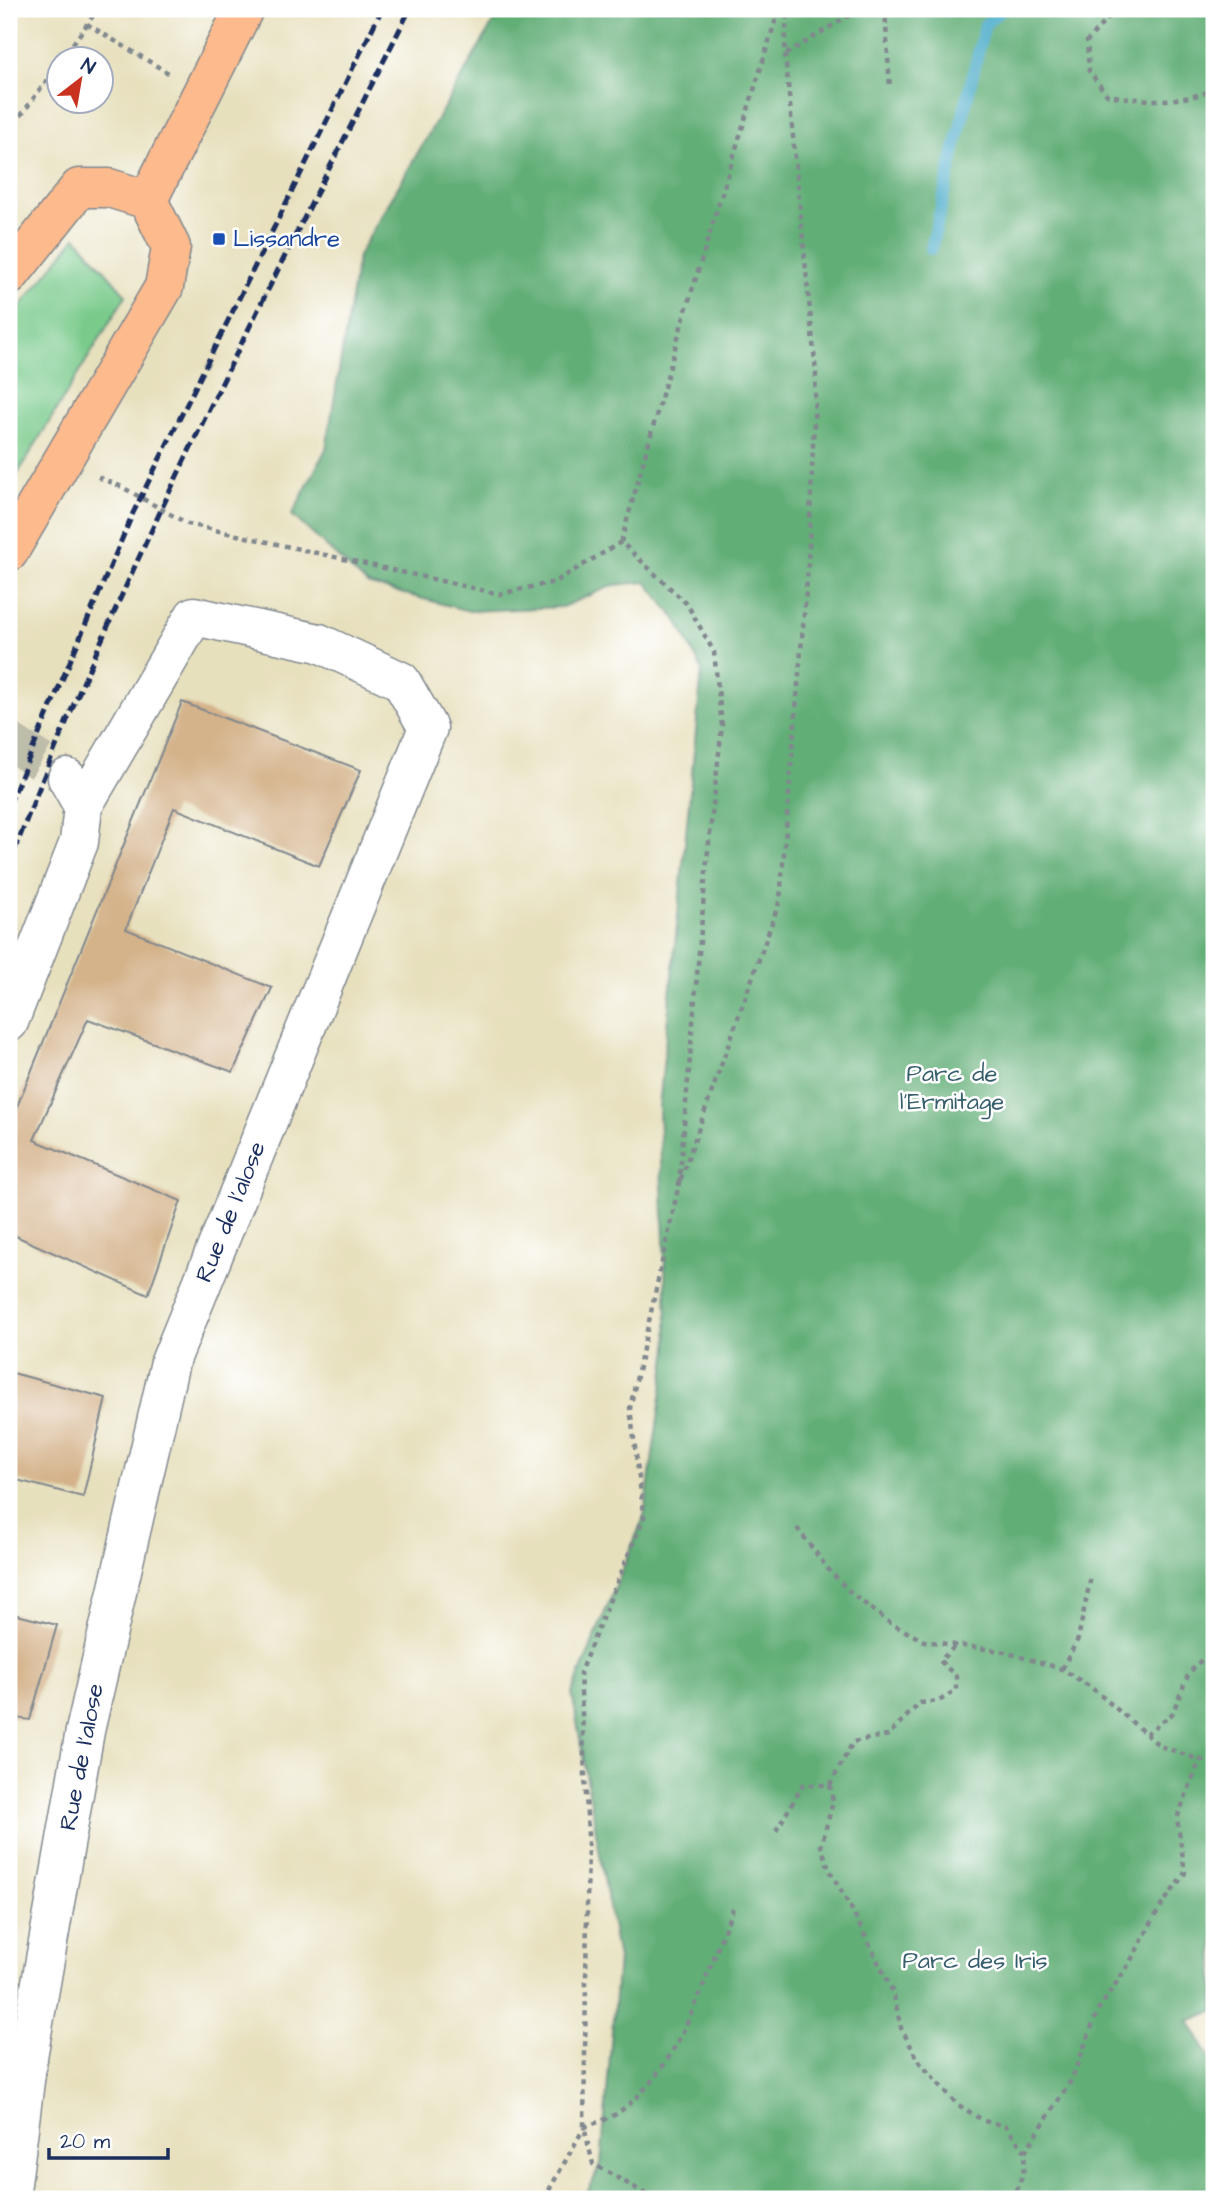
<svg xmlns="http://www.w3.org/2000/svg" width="1223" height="2208" font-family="'Architects Daughter',sans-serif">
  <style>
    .green { fill: #79ca8b; stroke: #4a7c74; stroke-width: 2 }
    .forest { fill: #62ae77; stroke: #3e6e6a; stroke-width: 2 }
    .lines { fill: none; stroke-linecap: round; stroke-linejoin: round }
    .stream { stroke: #4bacca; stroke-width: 12 }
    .building { fill: #d4b28a }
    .minor-tunnel { stroke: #bebdaa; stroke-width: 38; stroke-dasharray: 38 19; stroke-linecap: butt }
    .minor-casing { stroke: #81888e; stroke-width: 41 }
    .major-casing { stroke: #81888e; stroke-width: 41 }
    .path { stroke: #81888e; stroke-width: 4.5; stroke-dasharray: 5 5; stroke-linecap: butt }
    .minor { stroke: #fff; stroke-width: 38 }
    .major { stroke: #fcba8d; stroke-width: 38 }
    .rail { stroke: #1b2f5e; stroke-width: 5; stroke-dasharray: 10 5; stroke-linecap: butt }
    .transit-dot { fill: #1a4fb4; stroke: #fff; stroke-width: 2.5 }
    .labels { text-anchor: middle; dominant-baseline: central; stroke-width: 5; stroke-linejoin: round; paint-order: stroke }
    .transit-label { font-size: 24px; fill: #164399; stroke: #fff; text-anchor: start }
    .park-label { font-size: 24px; fill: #375e6c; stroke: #fff }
    .street-label { font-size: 24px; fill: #1b2f5e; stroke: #fff }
  </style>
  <rect width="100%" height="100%" fill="#fff"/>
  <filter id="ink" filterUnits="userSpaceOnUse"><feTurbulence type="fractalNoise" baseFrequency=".0143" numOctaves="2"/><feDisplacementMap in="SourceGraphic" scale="14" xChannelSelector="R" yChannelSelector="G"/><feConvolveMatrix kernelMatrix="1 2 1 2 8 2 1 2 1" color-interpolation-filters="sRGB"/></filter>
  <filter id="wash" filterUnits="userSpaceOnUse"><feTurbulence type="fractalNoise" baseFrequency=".00686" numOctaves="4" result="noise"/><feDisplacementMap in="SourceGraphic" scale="28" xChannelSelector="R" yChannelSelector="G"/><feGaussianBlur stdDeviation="1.57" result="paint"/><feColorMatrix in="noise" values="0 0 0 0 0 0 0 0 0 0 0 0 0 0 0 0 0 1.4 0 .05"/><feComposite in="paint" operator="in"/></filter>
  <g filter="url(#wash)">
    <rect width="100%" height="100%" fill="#e7e0bd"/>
    <path class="green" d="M 76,237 L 126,295 L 9,488 L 9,321 Z"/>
    <path class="forest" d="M 501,9 L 1214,9 L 1214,2011 L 1189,2021 L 1214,2065 L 1214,2199 L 584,2199 L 601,2164 L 618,1959 L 572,1693 L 644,1517 L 668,1348 L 659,1108 L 702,670 L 678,622 L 646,582 L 614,585 L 562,607 L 469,611 L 367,584 L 292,515 L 326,449 L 358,256 Z"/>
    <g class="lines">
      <path class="stream" d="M 931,249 L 985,24 L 1003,9"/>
    </g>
    <g id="blocks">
      <g class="building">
        <path d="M 182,702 L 361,770 L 319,866 L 174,808 L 126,929 L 272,988 L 233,1072 L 88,1019 L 34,1140 L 181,1201 L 148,1295 L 9,1233 L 9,1126 Z"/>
        <path d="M 9,1372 L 106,1398 L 83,1497 L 9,1478 Z"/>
        <path d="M 9,1613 L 57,1625 L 30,1720 L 9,1717 Z"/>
      </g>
    </g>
  </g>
  <g filter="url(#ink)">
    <use href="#blocks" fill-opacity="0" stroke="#81888e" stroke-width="2"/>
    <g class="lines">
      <path class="minor-tunnel" d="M 9,741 L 67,778"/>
      <g class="minor-casing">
        <g id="minor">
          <path d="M 9,1022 L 79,842 L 83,806 L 67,778"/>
          <path d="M 10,2199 L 28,2057 L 85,1731 L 170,1362 L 428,728 L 401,681 L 319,643 L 194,616 L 83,806"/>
        </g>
      </g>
      <g class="major-casing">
        <g id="major">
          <path d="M 148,200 L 244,9"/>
          <path d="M 9,276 L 79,188 L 109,188 L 148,200 L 171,247 L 164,287 L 9,552"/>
        </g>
      </g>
      <g class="path">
        <path d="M 885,9 L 890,88"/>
        <path d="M 1116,9 L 1087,41 L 1089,71 L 1107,95 C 1146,101 1176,104 1214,90"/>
        <path d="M 87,24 L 170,74"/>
        <path d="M 786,54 L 859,9"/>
        <path d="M 61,60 L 98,9"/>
        <path d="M 9,132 L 60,62"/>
        <path d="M 98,477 L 122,487 L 188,524 L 499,594 L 555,582 L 621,542 L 687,604 L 714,652 L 722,726 L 707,860 L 679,1184 L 780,900 L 808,567 L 816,373 L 785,54 L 787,9"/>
        <path d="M 621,542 L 682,323 L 779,9"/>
        <path d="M 797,1528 L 829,1570 L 852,1594 L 890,1623 L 924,1641 L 1001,1651 L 1062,1669 L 1092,1688 L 1160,1746 L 1200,1760 L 1214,1759"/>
        <path d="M 1062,1669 L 1078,1639 L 1091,1576"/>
        <path d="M 1146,1734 L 1172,1714 L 1189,1673 L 1214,1647"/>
        <path d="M 830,1785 L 833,1802 L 821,1846 L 829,1869 L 851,1908 L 893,1992 L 901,2028 L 920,2063 L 957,2104 L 984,2121 L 1006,2126 L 1025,2152 L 1023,2175 L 1012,2199"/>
        <path d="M 776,1831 L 803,1785 L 830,1785 L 853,1742 L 888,1735 L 920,1703 L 939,1701 L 956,1690 L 956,1676 L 940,1661 L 955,1646"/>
        <path d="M 584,2127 C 595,2123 609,2119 619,2112 C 684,2065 704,1976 734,1906"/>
        <path d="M 1025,2152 L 1072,2079 L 1098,2010 L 1129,1964 L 1159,1909 L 1185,1873 L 1177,1818 L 1200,1760"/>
        <path d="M 544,2199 L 584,2128"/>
        <path d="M 655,2199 L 593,2164 L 584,2127 L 588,1836 L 580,1672 L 644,1517 L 630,1408 L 679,1184"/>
      </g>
      <use href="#minor" class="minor"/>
      <use href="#major" class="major"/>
      <g class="rail">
        <path d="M 9,805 L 133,513 L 382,9"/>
        <path d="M 9,865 C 121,570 268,290 410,9"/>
      </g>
    </g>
  </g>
  <rect class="transit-dot" x="212" y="232" width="14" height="14" rx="3.5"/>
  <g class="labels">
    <g class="transit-label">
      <text x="233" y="239">Lissandre</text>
    </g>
    <g class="park-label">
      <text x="952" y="1074">Parc de<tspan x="952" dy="28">l'Ermitage</tspan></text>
      <text x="975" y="1961">Parc des Iris</text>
    </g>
    <g class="street-label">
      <text transform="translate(231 1212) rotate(-68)">Rue de l'alose</text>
      <text transform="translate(82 1757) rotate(-79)">Rue de l'alose</text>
    </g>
  </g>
  <rect width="1223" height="2208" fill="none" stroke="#fff" stroke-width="35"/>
  <g transform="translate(80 80) rotate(31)"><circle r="33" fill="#ffffff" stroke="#a4acbf" stroke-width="2"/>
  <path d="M0-5L12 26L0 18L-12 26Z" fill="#c8321e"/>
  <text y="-10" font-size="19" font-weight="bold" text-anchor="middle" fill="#1b2f5e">N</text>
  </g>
  <path d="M49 2148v10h119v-10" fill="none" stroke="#1b2f5e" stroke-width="3.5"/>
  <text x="60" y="2148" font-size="21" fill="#1b2f5e" stroke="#ffffff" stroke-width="5" paint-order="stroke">20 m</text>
</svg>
